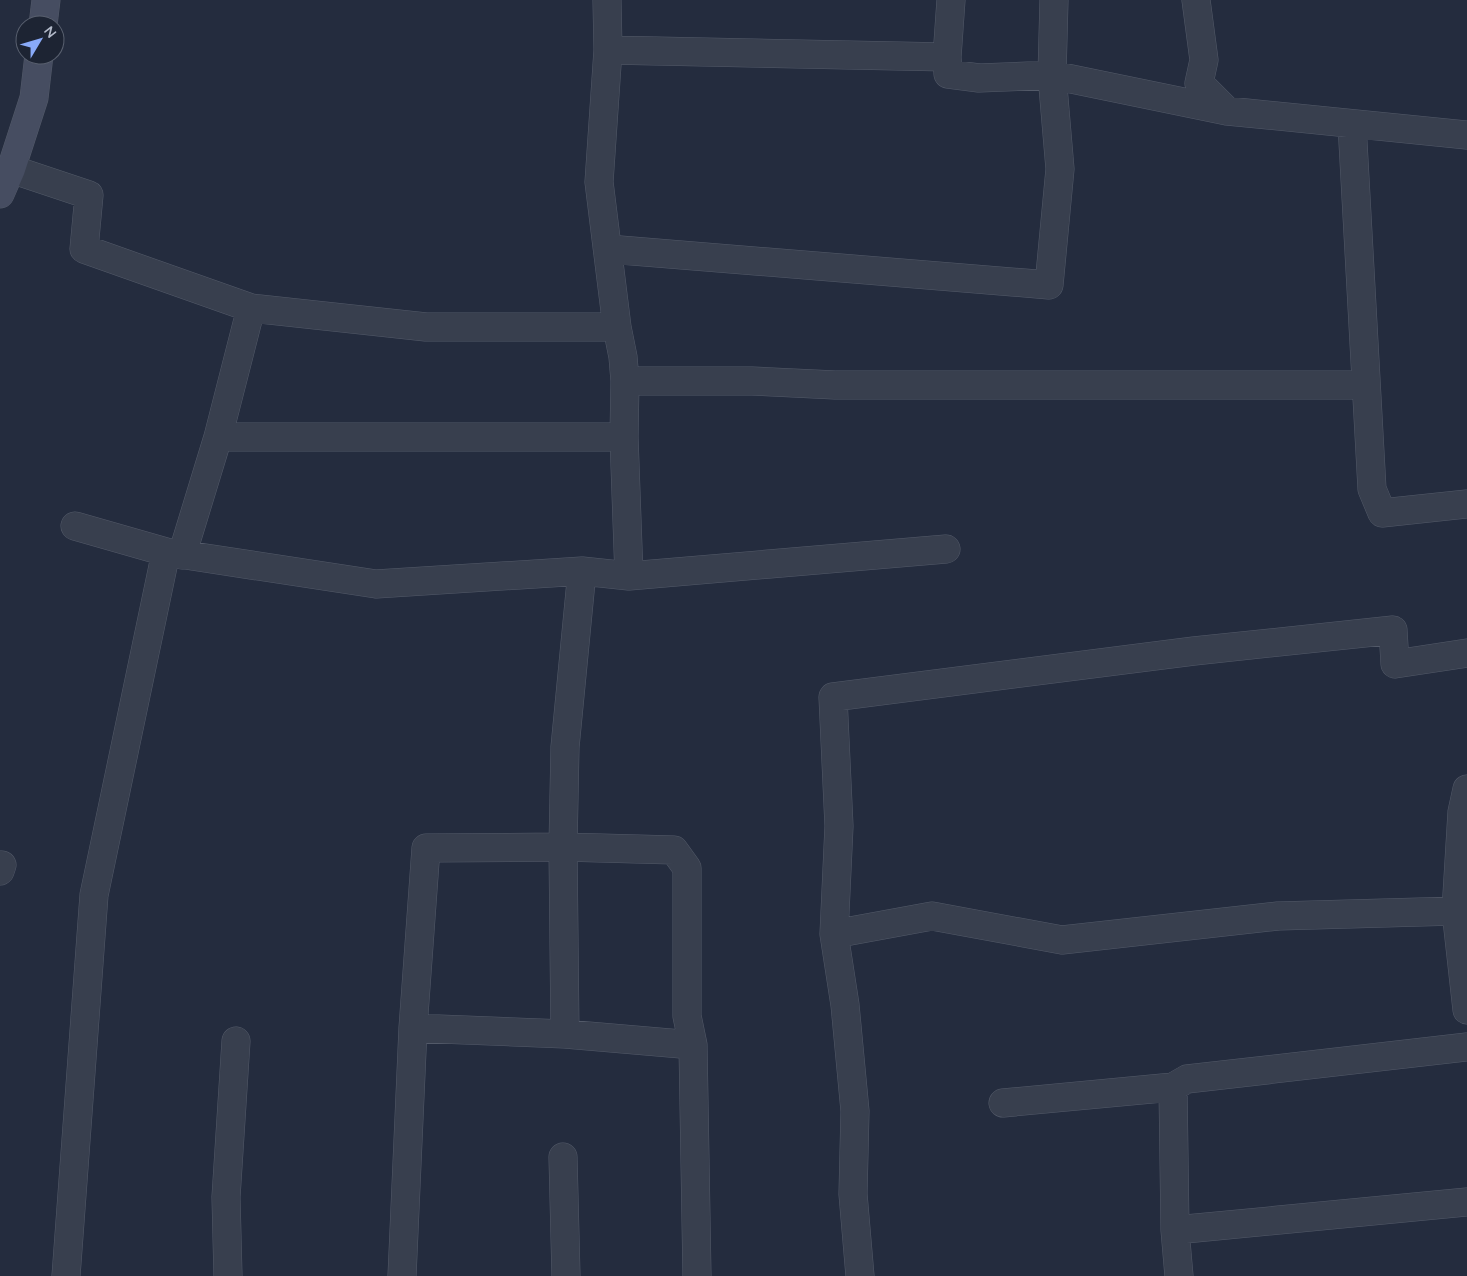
<svg xmlns="http://www.w3.org/2000/svg" width="1467" height="1276" font-family="Quicksand,sans-serif">
<style>
.lines{fill:none;stroke-linecap:round;stroke-linejoin:round}
.street-casing{stroke:#535a69;stroke-width:29}
.secondary-casing{stroke:#535a69;stroke-width:29}
.street{stroke:#383f4e;stroke-width:28}
.secondary{stroke:#464d61;stroke-width:28}
</style>
<rect width="100%" height="100%" fill="#242c3e"/>
<g class="lines">
<defs>
<path id="street" d="M951,0L947,57L948,74L979,78L1052,75L1227,111L1467,135
M1196,0L1204,60L1199,83L1227,111
M608,50L947,57
M1352,124L1372,489L1382,513L1467,504
M11,169L89,195L84,249L251,308
M608,249L1049,285L1060,169L1052,75L1054,0
M625,381H752L835,385H1366
M218,437H624
M75,526L166,552L376,584L582,571
M182,555L218,437L251,308L426,327H617
M629,576L946,549
M1467,789L1462,812L1456,911L1467,895
M0,871L2,865
M834,934L932,916L1062,940L1278,916L1456,911L1467,1010
M413,1028L565,1034L693,1045
M565,1034L563,847L565,747L582,571L629,576L624,437L625,381L623,357L617,327L599,182L608,50L607,0
M1173,1087L1175,1230L1179,1276
M1003,1103L1173,1087L1187,1079L1467,1047
M563,1157L566,1276
M1175,1230L1467,1202
M66,1276L94,895L166,552
M228,1276L226,1197L236,1041
M402,1276L413,1028L426,848L563,847L674,850L687,868V1016L693,1045L697,1276
M860,1276L853,1194L855,1111L845,1005L834,934L839,826L833,697L1194,651L1393,630L1395,664L1467,653"/>
<path id="secondary" d="M43,25L46,0
M0,194L11,169L34,98L39,55"/>
</defs>
<use href="#street" class="street-casing"/>
<use href="#secondary" class="secondary-casing"/>
<use href="#street" class="street"/>
<use href="#secondary" class="secondary"/>
</g>
<g transform="translate(40 40) rotate(52)"><circle r="24" fill="#1d2433" stroke="#59606f"/>
<path d="M0-4L9 19L0 12L-9 19Z" fill="#89aaf8"/>
<text y="-8" font-size="14" font-weight="bold" text-anchor="middle" fill="#b3bac9">N</text>
</g>
</svg>
